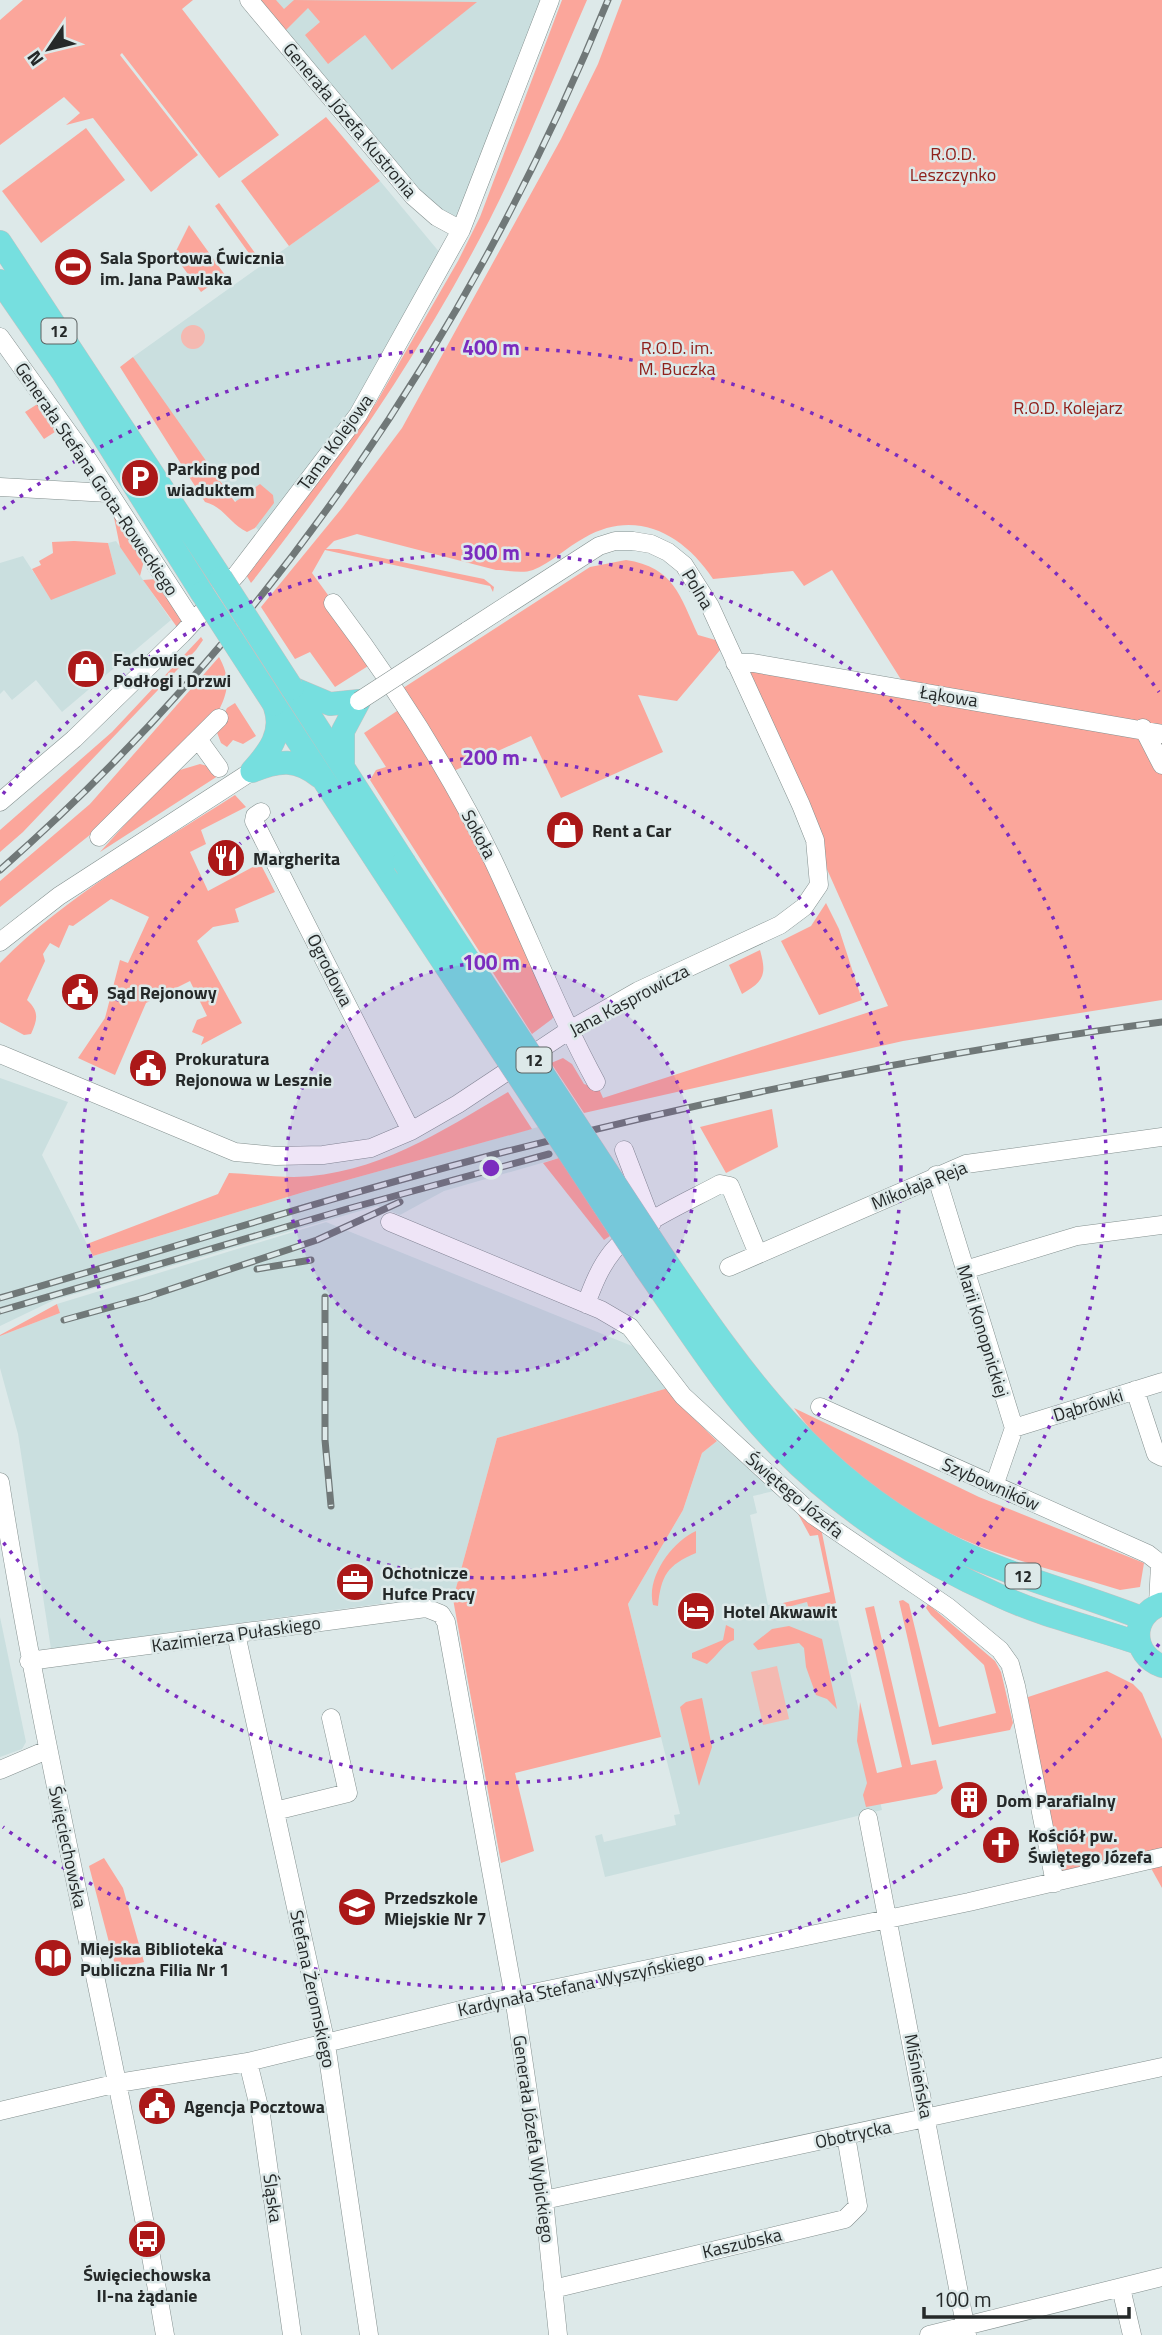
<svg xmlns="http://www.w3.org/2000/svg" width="1162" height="2335" font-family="'Titillium Web',sans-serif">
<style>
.built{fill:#cadfdf}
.green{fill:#fba69b}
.water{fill:#f4b9b1}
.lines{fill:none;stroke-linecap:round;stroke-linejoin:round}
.minor-casing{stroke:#84908f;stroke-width:19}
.major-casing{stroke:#c2c3c3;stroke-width:24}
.minor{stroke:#fff;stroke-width:18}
.major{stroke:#76dfdf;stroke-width:23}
.rail-casing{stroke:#707878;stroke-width:7}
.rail{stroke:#dde9e9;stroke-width:4.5;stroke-dasharray:13;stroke-linecap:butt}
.minor-bridge-casing{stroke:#84908f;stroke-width:19;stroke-linecap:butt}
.major-bridge-casing{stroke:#c2c3c3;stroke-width:24;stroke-linecap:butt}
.minor-bridge{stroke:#fff;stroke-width:18}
.major-bridge{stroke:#76dfdf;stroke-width:23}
.ring{fill:none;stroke:#7b2cbf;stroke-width:3.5;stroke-dasharray:3.5 7}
.labels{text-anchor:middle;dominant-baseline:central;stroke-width:5;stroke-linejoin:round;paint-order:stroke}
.shield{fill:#dde9e9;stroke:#5c6363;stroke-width:2}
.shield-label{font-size:16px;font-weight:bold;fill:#252929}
.street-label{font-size:18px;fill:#252929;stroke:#dde9e9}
.park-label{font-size:18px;fill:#8f211c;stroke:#dde9e9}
.poi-label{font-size:18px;font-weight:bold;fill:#252929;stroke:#dde9e9;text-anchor:start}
.centre{fill:#7b2cbf;stroke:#dde9e9;stroke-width:3.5}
.ring-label{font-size:21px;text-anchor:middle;font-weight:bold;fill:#7b2cbf;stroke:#dde9e9;stroke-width:5;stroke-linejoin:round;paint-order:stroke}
</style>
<rect width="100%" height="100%" fill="#dde9e9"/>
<path class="built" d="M249,0H550L461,230L437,217Z
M380,181L446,260L358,415L264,538L188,438L133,357Z
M116,541L171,620L62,712L36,680L12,700L4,690L0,694V563L23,556L51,599L116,574L108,543Z
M0,1078L68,1102L42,1155L93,1256L304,1192L538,1127L559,1158L444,1191L400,1215L377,1206L54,1300L0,1326Z
M326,1222L637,1348L668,1388L497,1438L453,1599L444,1595L51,1649L18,1434L0,1368V1336L60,1313L57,1304Z
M717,1441L774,1491L753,1496L757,1513L750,1515L768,1605L783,1603L784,1607L807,1602L812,1617L838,1620L882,1810L605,1877L595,1836L602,1834L604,1842L676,1825L674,1815L680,1814L628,1604L683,1510L702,1453Z
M0,1617L26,1742L22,1749L0,1757Z"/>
<path class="green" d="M23,0H193L182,9L279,135L219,178L122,53L120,55L198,155L151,192L93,118L66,125L80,113L64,97L0,145V20Z
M259,0H276L284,9L294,0L477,2L392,70L365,35L328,64L305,35L320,22L308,8L284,32Z
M562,0H587C555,73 526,148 490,219C424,348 341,469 251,583L245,573L376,403L458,261L480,217Z
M622,0H1162V1000L903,1041L584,1113L551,1063L563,1058L572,1064L584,1084L590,1086L596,1082L603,1098L888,1006L735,663L907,689L832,570L804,586L793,571L713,579C683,534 636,508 584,538C567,547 551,563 533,570C522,574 507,570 496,570L357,534L334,541L326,549H339L484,579L494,587L493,592L490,586L325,550L312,573L376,661L335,687L310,652L295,659L261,607L342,508L402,428L561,139L598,64Z
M326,117L380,181L289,246L241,181Z
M86,128L125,180L41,243L2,191Z
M219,203L255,253L251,256L215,206Z
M189,225L225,275L201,292L174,255Z
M133,357L235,502L260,484L273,495L274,503L255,528L247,532C230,524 224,507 205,502L120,367Z
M39,403L58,430L44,439L25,412Z
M109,493L145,557L140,576L120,547Z
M74,541L108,543L116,574L51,600L32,569L41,565L39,561L53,553L52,542Z
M626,560C674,567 680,596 698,635L726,643L677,701L638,695L663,752L561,798L531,736L447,774L557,1011L552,1019L532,1034L370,780L376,770L386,767L364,733L406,705L397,692L590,567Z
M156,579L188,627L182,634L143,580Z
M201,637L203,640L196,650L23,832L0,852V830L112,732Z
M219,657C230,677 229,690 219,710L101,826L0,907V881L90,804Z
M235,703L256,736L243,744L233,740L227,747L221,743L216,730L227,708Z
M200,764L211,767L221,774L100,852L159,787L180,770Z
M235,795L246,807L201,830L206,844L190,852L208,891L260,863L275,892L235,909L239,922L213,927L197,941L242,1023L201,1045L204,1037L192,1032L197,1020L207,1016L190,981L146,1003L115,1075L78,1058L105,1018L120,960L128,963L149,917L111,899L73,926L69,925L59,948L50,943L43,954L45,961L27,1000C39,1011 38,1019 31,1034L24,1035L0,1022V963C68,894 154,847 235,795Z
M826,903L839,929L862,1000L819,1015L781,941L811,926Z
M760,950C767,975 764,981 742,994L729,965Z
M508,1092L532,1129L304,1192L93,1256L87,1244L218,1194L229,1173C251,1174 273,1177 294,1177C376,1175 440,1132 508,1092Z
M772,1109L778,1147L726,1173L700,1127Z
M559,1158L610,1236L604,1240L543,1163Z
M57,1304L60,1313L0,1336V1335Z
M668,1388L683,1408L717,1441L702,1453L683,1510L628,1604L661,1737L515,1773L534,1851L501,1863L453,1599L497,1438Z
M794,1408L979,1497L1144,1563L1140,1587L1120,1590C1070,1574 1015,1562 967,1541C905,1515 833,1464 794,1408Z
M797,1512L821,1528L836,1603L828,1605L819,1616L811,1617L807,1602L784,1608L783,1603L830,1592L818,1535L810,1536Z
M696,1531V1553C667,1565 661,1576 658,1606L653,1605C646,1577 672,1542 696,1531Z
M903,1600L909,1604L939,1727L996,1713L984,1665L931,1615L926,1608L928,1604L995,1661L1001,1672L1013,1723L1010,1730L932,1745L899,1601Z
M874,1606L911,1765L936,1760L943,1788L936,1794L866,1807L863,1795L867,1783L857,1741L860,1702L877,1773L902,1767L865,1608Z
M726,1625L734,1629V1640C723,1644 717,1656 707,1664L692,1658V1653L723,1640Z
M789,1626L822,1639L837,1709L827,1699L816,1695L806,1667L804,1648L799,1643L758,1650L753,1644L772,1629Z
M1107,1671L1133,1684L1142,1693L1162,1739V1888L1147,1861L1055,1883L1019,1700Z
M702,1698L712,1747L699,1786L680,1707L686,1702Z
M104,1858L123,1888L144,1962L116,1969L89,1866Z"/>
<path class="water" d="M181 337a12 12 0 1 1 24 0a12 12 0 1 1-24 0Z
M777,1666L789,1719L763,1725L751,1672Z"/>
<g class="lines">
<defs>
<path id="minor" d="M249,0L413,196L437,217L461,230
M0,337L88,460L193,622
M0,487L109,493
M333,603C394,684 448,768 493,860C528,934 557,1010 596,1082
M735,663H753L1162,734
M1143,728L1162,765
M198,739L219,768
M0,802L74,739L182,634L237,574L358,415L461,230L550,0
M261,812L255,816L254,821L411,1131
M99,837L219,718
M0,942L59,896L252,771
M0,1054L235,1152L276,1156L323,1155L371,1148L411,1131L458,1104L568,1031L638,991L780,925L804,907L819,885L815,840L801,805L710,606L684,565L668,552L651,544L633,541H615L599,546L467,631
M624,1150L652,1223
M936,1175L1014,1428L994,1486
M390,1222L601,1310L630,1327L683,1396L813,1515L948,1607L1000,1650L1010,1664L1016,1686L1055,1883
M729,1267L966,1164L1162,1137
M965,1270L1077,1236L1162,1225
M586,1304C593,1285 600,1267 613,1251C635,1224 689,1201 720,1184L730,1186L758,1254
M1135,1390L1156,1454L1162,1457
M820,1407L1148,1554L1162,1565
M1014,1428L1162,1382
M0,1482C45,1768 116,2049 165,2335
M1158,1605L1160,1564
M236,1634L326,2044L369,2335
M29,1661L426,1608L441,1614L446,1622L514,1997L544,2200L558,2335
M0,1770L47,1750
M275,1811L348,1793L331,1718
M868,1818L967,2335
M248,2062L261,2115L292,2335
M0,2111L118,2083L248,2062L514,1997L969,1902L1162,1857
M544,2200L1162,2067
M1121,2288L1132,2335
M553,2289L845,2219L858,2206L846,2136
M929,2335L1162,2277"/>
<path id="major" d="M0,242L221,578
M0,281L64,374L202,593
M292,688L404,862
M292,688L330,704L359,701
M274,704L391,883
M343,767V731L359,701
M252,771C279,760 297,758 320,777
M252,771C269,752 284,733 275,707
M663,1257C746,1379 820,1484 957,1550C1017,1578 1081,1594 1142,1618
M646,1269C688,1329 728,1394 780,1447C841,1509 918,1560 998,1595C1042,1616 1092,1627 1138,1643
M1162,1604C1130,1615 1131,1655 1162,1666"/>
</defs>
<use href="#minor" class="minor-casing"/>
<use href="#major" class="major-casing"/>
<use href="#minor" class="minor"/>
<use href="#major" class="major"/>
<defs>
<path id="rail" d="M0,870C270,633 472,332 608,0
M257,1269L311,1260
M325,1297V1440L331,1506
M0,1298C169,1249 337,1195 508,1151C724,1096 941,1051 1162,1022
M144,1298L317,1240L400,1202
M0,1311L347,1209L549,1154
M64,1320L151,1296"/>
</defs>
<use href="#rail" class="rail-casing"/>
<use href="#rail" class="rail"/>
<defs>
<path id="minor-bridge" d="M359,701L467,631"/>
<path id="major-bridge" d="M221,578L292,688
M202,593L274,704
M404,862L663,1257
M391,883L646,1269"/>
</defs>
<use href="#minor-bridge" class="minor-bridge-casing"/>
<use href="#major-bridge" class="major-bridge-casing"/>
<use href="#minor-bridge" class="minor-bridge"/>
<use href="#major-bridge" class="major-bridge"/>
</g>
<circle cx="491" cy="1168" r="205" fill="#7b2cbf" fill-opacity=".12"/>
<g class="ring">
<circle cx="491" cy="1168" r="205"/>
<circle cx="491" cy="1168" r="410"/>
<path d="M3 794A615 615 0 1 1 3 1542"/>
<path d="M1159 1644A820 820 0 0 1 3 1827M3 509A820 820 0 0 1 1159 692"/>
</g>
<defs>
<symbol id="stadium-disc" viewBox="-11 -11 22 22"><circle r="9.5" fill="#ab1818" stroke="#dde9e9"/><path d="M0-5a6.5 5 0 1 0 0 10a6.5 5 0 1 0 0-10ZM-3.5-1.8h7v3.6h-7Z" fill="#fff"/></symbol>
<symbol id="parking-disc" viewBox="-11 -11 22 22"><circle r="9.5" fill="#ab1818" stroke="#dde9e9"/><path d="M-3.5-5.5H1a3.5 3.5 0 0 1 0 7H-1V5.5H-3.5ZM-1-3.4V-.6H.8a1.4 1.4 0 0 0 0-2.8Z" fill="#fff"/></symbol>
<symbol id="shop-disc" viewBox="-11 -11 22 22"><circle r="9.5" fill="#ab1818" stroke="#dde9e9"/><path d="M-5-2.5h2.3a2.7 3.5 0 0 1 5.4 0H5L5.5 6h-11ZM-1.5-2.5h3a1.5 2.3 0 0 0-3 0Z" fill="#fff"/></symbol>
<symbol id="restaurant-disc" viewBox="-11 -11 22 22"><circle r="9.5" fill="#ab1818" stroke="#dde9e9"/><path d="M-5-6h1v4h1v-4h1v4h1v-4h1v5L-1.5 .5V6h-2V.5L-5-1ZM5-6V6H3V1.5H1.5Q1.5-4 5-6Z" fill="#fff"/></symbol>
<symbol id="civic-disc" viewBox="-11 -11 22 22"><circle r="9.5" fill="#ab1818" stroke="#dde9e9"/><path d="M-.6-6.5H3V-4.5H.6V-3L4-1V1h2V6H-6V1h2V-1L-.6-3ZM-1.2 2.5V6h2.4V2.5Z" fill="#fff"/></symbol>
<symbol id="office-disc" viewBox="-11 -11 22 22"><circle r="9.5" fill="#ab1818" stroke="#dde9e9"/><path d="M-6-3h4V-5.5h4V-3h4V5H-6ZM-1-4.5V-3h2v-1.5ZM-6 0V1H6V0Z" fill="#fff"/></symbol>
<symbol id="hotel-disc" viewBox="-11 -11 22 22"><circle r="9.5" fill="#ab1818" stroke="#dde9e9"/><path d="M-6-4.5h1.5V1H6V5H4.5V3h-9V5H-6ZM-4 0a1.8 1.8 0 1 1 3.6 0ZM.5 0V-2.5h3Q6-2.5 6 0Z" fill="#fff"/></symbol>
<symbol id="building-disc" viewBox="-11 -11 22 22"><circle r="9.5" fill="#ab1818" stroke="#dde9e9"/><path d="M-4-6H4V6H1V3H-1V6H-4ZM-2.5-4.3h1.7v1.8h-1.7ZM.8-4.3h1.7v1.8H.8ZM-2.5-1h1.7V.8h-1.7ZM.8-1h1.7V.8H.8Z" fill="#fff"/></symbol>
<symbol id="church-disc" viewBox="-11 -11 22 22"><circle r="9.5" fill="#ab1818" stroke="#dde9e9"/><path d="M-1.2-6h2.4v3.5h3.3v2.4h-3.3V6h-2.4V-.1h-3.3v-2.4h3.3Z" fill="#fff"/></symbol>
<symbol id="school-disc" viewBox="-11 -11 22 22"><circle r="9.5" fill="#ab1818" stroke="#dde9e9"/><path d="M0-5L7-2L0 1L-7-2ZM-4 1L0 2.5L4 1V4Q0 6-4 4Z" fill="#fff"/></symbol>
<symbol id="library-disc" viewBox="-11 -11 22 22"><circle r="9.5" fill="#ab1818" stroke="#dde9e9"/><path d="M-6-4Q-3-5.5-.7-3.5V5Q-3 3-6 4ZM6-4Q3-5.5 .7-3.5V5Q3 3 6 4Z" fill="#fff"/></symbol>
<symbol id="bus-disc" viewBox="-11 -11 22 22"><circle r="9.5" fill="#ab1818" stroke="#dde9e9"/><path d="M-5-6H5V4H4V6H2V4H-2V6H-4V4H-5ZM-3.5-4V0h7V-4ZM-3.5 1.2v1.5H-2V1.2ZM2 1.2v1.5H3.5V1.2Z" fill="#fff"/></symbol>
</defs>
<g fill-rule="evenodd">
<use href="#stadium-disc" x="51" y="245" width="44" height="44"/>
<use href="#parking-disc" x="118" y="456" width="44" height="44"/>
<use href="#shop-disc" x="64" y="647" width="44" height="44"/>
<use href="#shop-disc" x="543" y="808" width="44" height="44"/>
<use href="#restaurant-disc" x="204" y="836" width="44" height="44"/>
<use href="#civic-disc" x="58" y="970" width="44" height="44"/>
<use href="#civic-disc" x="126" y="1046" width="44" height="44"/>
<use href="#office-disc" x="333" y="1560" width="44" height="44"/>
<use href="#hotel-disc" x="674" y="1589" width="44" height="44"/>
<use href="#building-disc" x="947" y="1778" width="44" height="44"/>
<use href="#church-disc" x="979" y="1823" width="44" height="44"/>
<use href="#school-disc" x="335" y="1885" width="44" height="44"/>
<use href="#library-disc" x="31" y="1936" width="44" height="44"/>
<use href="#civic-disc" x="135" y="2084" width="44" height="44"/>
<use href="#bus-disc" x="125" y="2217" width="44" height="44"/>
</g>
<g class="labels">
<g class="shield">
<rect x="41.5" y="318.5" width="35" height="25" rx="5"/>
<rect x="516.5" y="1047.5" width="35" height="25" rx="5"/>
<rect x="1005.5" y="1563.5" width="35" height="25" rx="5"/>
</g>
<g class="shield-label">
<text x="59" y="331">12</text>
<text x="534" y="1060">12</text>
<text x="1023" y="1576">12</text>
</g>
<g class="street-label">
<text transform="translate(350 120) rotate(50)">Generała Józefa Kustronia</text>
<text transform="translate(335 442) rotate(-54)">Tama Kolejowa</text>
<text transform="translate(97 479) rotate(56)">Generała Stefana Grota-Roweckiego</text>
<text transform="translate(698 589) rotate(59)">Polna</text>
<text transform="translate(949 696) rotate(9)">Łąkowa</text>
<text transform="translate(479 834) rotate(62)">Sokoła</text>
<text transform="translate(330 970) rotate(63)">Ogrodowa</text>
<text transform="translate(629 1000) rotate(-28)">Jana Kasprowicza</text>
<text transform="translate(919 1185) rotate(-22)">Mikołaja Reja</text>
<text transform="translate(983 1331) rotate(73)">Marii Konopnickiej</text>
<text transform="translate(1088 1405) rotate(-17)">Dąbrówki</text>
<text transform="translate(991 1484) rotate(24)">Szybowników</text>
<text transform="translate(795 1495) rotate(40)">Świętego Józefa</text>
<text transform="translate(236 1634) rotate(-8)">Kazimierza Pułaskiego</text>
<text transform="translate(68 1847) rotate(78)">Święciechowska</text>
<text transform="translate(581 1984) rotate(-12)">Kardynała Stefana Wyszyńskiego</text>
<text transform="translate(313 1989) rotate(78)">Stefana Żeromskiego</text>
<text transform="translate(919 2076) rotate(79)">Miśnieńska</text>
<text transform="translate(853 2134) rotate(-12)">Obotrycka</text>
<text transform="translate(534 2139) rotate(82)">Generała Józefa Wybickiego</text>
<text transform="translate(273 2198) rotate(82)">Śląska</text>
<text transform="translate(742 2243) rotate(-13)">Kaszubska</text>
</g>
<g class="park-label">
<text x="953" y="153">R.O.D.<tspan x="953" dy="21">Leszczynko</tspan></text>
<text x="677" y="347">R.O.D. im.<tspan x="677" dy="21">M. Buczka</tspan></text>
<text x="1068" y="407">R.O.D. Kolejarz</text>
</g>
<g class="poi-label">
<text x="100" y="257">Sala Sportowa Ćwicznia<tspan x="100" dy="21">im. Jana Pawlaka</tspan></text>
<text x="167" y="468">Parking pod<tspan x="167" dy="21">wiaduktem</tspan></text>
<text x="113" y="659">Fachowiec<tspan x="113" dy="21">Podłogi i Drzwi</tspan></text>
<text x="592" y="830">Rent a Car</text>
<text x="253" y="858">Margherita</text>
<text x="107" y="992">Sąd Rejonowy</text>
<text x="175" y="1058">Prokuratura<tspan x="175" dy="21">Rejonowa w Lesznie</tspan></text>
<text x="382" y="1572">Ochotnicze<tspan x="382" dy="21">Hufce Pracy</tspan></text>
<text x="723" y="1611">Hotel Akwawit</text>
<text x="996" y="1800">Dom Parafialny</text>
<text x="1028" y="1835">Kościół pw.<tspan x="1028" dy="21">Świętego Józefa</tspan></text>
<text x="384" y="1897">Przedszkole<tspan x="384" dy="21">Miejskie Nr 7</tspan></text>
<text x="80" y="1948">Miejska Biblioteka<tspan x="80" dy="21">Publiczna Filia Nr 1</tspan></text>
<text x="184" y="2106">Agencja Pocztowa</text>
<text x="147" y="2274" text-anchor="middle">Święciechowska<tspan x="147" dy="21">II-na żądanie</tspan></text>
</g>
</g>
<circle cx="491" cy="1168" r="10" class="centre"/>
<g class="ring-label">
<text x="491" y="355">400 m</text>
<text x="491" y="560">300 m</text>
<text x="491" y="765">200 m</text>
<text x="491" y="970">100 m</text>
</g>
<g transform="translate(49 49) rotate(235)" stroke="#dde9e9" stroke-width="5" paint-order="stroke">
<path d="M0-5L12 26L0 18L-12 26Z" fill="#252929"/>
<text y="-10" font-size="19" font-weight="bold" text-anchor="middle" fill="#252929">N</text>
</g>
<path d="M924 2307v10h205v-10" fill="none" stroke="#252929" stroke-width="3.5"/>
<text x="934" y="2307" font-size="21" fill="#252929" stroke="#dde9e9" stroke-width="5" paint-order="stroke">100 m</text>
</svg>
